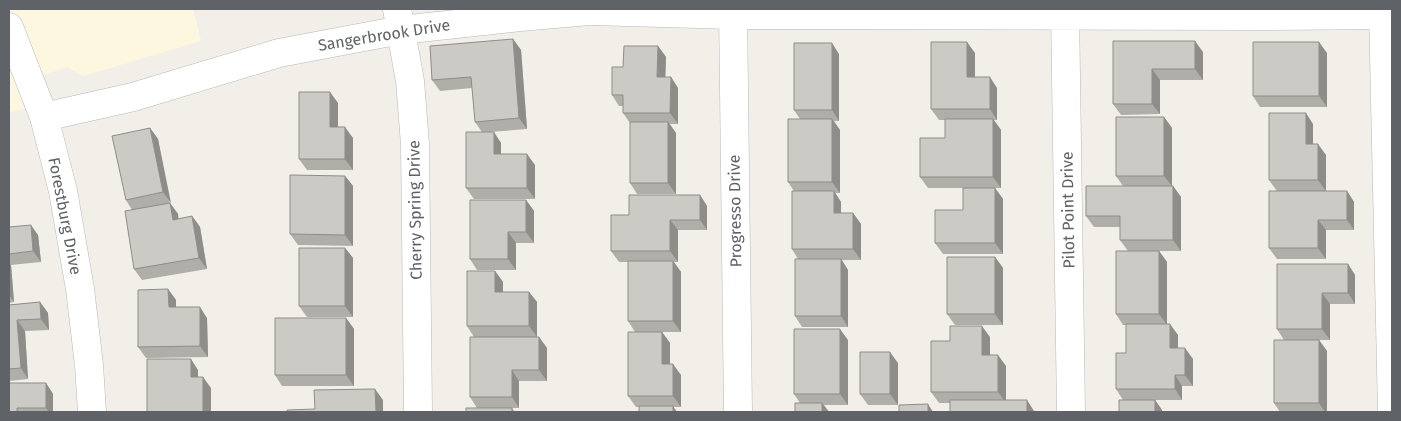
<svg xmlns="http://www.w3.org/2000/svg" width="1401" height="421" font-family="'Fira Sans',sans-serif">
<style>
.commercial{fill:#fef7e0}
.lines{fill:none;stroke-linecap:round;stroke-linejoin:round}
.minor-casing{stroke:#b5b8bc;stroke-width:29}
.minor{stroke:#fff;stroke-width:28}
.wall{fill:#afaea9}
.shaded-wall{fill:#8f8d8a}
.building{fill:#cccac5;stroke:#8f8d8a}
.labels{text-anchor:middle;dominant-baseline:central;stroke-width:4;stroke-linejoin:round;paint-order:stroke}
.street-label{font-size:16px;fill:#5f6368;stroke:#fff}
</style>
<rect width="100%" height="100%" fill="#f1efe8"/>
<path class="commercial" d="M9,9H193L201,41L83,76L67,67L17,84L25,108L9,113Z"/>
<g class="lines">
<defs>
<path id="minor" d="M397,9L410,81L415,144L418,412
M733,9L738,412
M1065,9L1071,412
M1383,9L1392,412
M9,27L44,117L63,191L80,289L89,365L92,412
M44,117L133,97L279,53L401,30L520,17L589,11L733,15L1259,16L1392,15"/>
</defs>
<use href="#minor" class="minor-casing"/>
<use href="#minor" class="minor"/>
</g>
<path class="wall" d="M513,39L521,50L527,129L490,132L501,143V154L535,165V199H474L466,188L482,132L475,122L472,88L440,91L432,80Z
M1113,41L1203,52V80H1160V114L1121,115L1113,104Z
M658,46L666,57L665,77H671L678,88V124H670L676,133V194H637L630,183V123L623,113V106H619L612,95L623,67Z
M975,53V77L997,88V120H994L1001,130V188H928L920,177L945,138V120H939L931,109Z
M1327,53V107H1260L1253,96Z
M839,54V121H834L840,130V193H835L841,202V213H853L861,224V260H842L848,270V327H802L795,316L798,259L792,249L794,191L788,182L800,119L794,110Z
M338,103V127L353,138V170H307L299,159Z
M1164,117L1172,128V186H1173L1181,197V251H1128L1120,240V227H1094L1086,216L1123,186L1116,176Z
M1313,124V144L1326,155V191H1277L1269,180Z
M150,128L158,139L170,203L178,214V219L192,216L200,227L207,269L142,280L134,269L132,210L126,200Z
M345,176L353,186V246L298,245L290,234Z
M995,188L1003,199V254H943L935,243L963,210Z
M1347,191L1354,202V230H1326V259H1277L1269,248Z
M700,195L707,206V230H678V262H674L681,272V332H662L670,343V364L681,375V407H636L628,396L635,332L628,321V262H619L611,251L629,215Z
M526,200L534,211V243H516V270H477L470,259Z
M9,227L38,235L41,262L11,265L14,302L9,303Z
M345,248L353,258V317H307L299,306Z
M1159,251L1167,262V324L1178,335V348L1193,359V386H1182V400H1155L1162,410V412L1123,400L1116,389L1126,353V325H1123L1116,314Z
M995,257L1003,268V325H955L947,314Z
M1348,264L1355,275V304H1330V340H1319L1327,351V412H1280L1274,403L1284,340L1277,329Z
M495,271L503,282V292H529L537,302V337H539L547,348V381H519V408H512L515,412L477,408L470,397L474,337L467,326Z
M168,289L176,300V307L207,318L208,357L146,358L138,347Z
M40,302L48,313L49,330L25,331L28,379L9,381V305Z
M346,318L354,329V386H282L275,375Z
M990,337V355L1006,366V400L1034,411V412L950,403H939L931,392Z
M848,340V405H824L829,412H795L800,403L794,394Z
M898,363V405H868L860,394Z
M46,383L53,394V412H9Z"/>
<path class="shaded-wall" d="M513,39L521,50L527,129L519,118Z
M1195,41L1203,52V80L1195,69Z
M967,42L975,53V88L967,77Z
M1319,42L1327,53V107L1319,96Z
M832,43L839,54V121L832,110Z
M658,46L666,57L665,88L657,77Z
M1152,69L1160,80V114L1152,104Z
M671,77L678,88V124L670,113Z
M990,77L997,88V120L990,109Z
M330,92L338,103V138L330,127Z
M1306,113L1313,124V155L1306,144Z
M1164,117L1172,128V186L1164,176Z
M832,119L840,130V193L832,182Z
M993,119L1001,130V188L993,177Z
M668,122L676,133V194L668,183Z
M345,127L353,138V170L345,159Z
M150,128L158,139L171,203L163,192Z
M494,132L501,143V165L494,154Z
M1318,144L1326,155V191L1318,180Z
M527,154L535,165V199L527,188Z
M345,176L353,186V246L345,235Z
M1173,186L1181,197V251L1173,240Z
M995,188L1003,199V254L995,243Z
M834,191L841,202V224L834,213Z
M1347,191L1354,202V230L1347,220Z
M700,195L707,206V230L700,220Z
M526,200L534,211V243L526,232Z
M170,203L178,214L180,230L173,220Z
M853,213L861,224V260L853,249Z
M192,216L200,227L207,269L199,258Z
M670,220L678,230V262L670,251Z
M1318,220L1326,230V259L1318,248Z
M31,225L38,235L41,262L33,251Z
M508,232L516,243V270L508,259Z
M345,248L353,258V317L345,306Z
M1159,251L1167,262V325L1159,314Z
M995,257L1003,268V325L995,314Z
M841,259L848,270V327L841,316Z
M673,261L681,272V332L673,321Z
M9,263L11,265L14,302L9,295Z
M1348,264L1355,275V304L1348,293Z
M495,271L503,282V302L495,292Z
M168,289L176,300V318L169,307Z
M529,292L537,302V337L529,326Z
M1322,293L1330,304V340L1322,329Z
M40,302L48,313L49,330L41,319Z
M200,307L207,318L208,357L200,346Z
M346,318L354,329V386L346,375Z
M17,320L25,331L28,379L21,368Z
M1170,324L1178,335V359L1170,348Z
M982,326L990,337V366L982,355Z
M840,329L848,340V405L840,394Z
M662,332L670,343V375L662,364Z
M539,337L547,348V381L539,370Z
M1319,340L1327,351V412H1325L1319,403Z
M1185,348L1193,359V386L1185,375Z
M890,352L898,363V405L890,394Z
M998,355L1006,366V403L998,392Z
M191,359L198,370V388L191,377Z
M673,364L681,375V407L673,396Z
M512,370L519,381V408L512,397Z
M1175,375L1182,386V400L1175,389Z
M203,377L211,388V412H203Z
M46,383L53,394V412H49L46,408Z
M375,389L383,400V412H376Z
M1027,400L1034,411V412H1027Z
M1155,400L1162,410V412H1155Z
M822,403L829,412H822Z
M928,404L933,412H928Z
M673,406L677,412H673Z"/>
<path class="building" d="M513,39L519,118L475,122L471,77L432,80L430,46Z
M1113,41H1195V69H1152V104H1113Z
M931,42H967V77H990V109H931Z
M1253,42H1319V96H1253Z
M794,43H832V110H794Z
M624,46H658L657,77H671L670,113H623V95H612V67H623Z
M299,92H330V127H345V159H299Z
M1269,113H1306V144H1318V180H1269Z
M1116,117H1164V176H1116Z
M788,119H832V182H788Z
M945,119H993V177H920V138H945Z
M630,122H668V183H630Z
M150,128L163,192L126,200L112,136Z
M466,132H494V154H527V188H466Z
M290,175L345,176V235L290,234Z
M1086,186H1173V240H1120V216H1086Z
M963,188H995V243H935V210H963Z
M792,191H834V213H853V249H792Z
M1269,191H1347V220H1318V248H1269Z
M629,195H700V220H670V251H611V215H629Z
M470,200H526V232H508V259H470Z
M170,203L173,220L192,216L199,258L134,269L125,211Z
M31,225L33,251L9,254V227Z
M299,248H345V306H299Z
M1116,251H1159V314H1116Z
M947,257H995V314H947Z
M795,259H841V316H795Z
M628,261H673V321H628Z
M1277,264H1348V293H1322V329H1277Z
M467,271H495V292H529V326H467Z
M168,289L169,307H200V346L138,347V290Z
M40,302L41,319L17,320L21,368L9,369V305Z
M275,318H346V375H275Z
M1126,324H1170V348H1185V375H1175V389H1116V353H1126Z
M950,326H982V355H998V392H931V341H950Z
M794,329H840V394H794Z
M628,332H662V364H673V396H628Z
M470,337H539V370H512V397H470Z
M1274,340H1319V403H1274Z
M860,352H890V394H860Z
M147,359H191V377H203V412H147Z
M9,383H46V408H17V412H9Z
M375,389L376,412H287V410L315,409L314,390Z
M950,400H1027V412H950Z
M1119,400H1155V412H1119Z
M795,403H822V412H795Z
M928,404V412H899V405Z
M639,406H673V412H639Z
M466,408H512V412H466Z"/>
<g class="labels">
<g class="street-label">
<text transform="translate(384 35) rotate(-9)">Sangerbrook Drive</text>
<text transform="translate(415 210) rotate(-91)">Cherry Spring Drive</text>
<text transform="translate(1068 210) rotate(-91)">Pilot Point Drive</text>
<text transform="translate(735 211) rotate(-91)">Progresso Drive</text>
<text transform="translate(65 216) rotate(79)">Forestburg Drive</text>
</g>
</g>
<rect width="1401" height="421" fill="none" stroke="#5f6368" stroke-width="20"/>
</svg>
